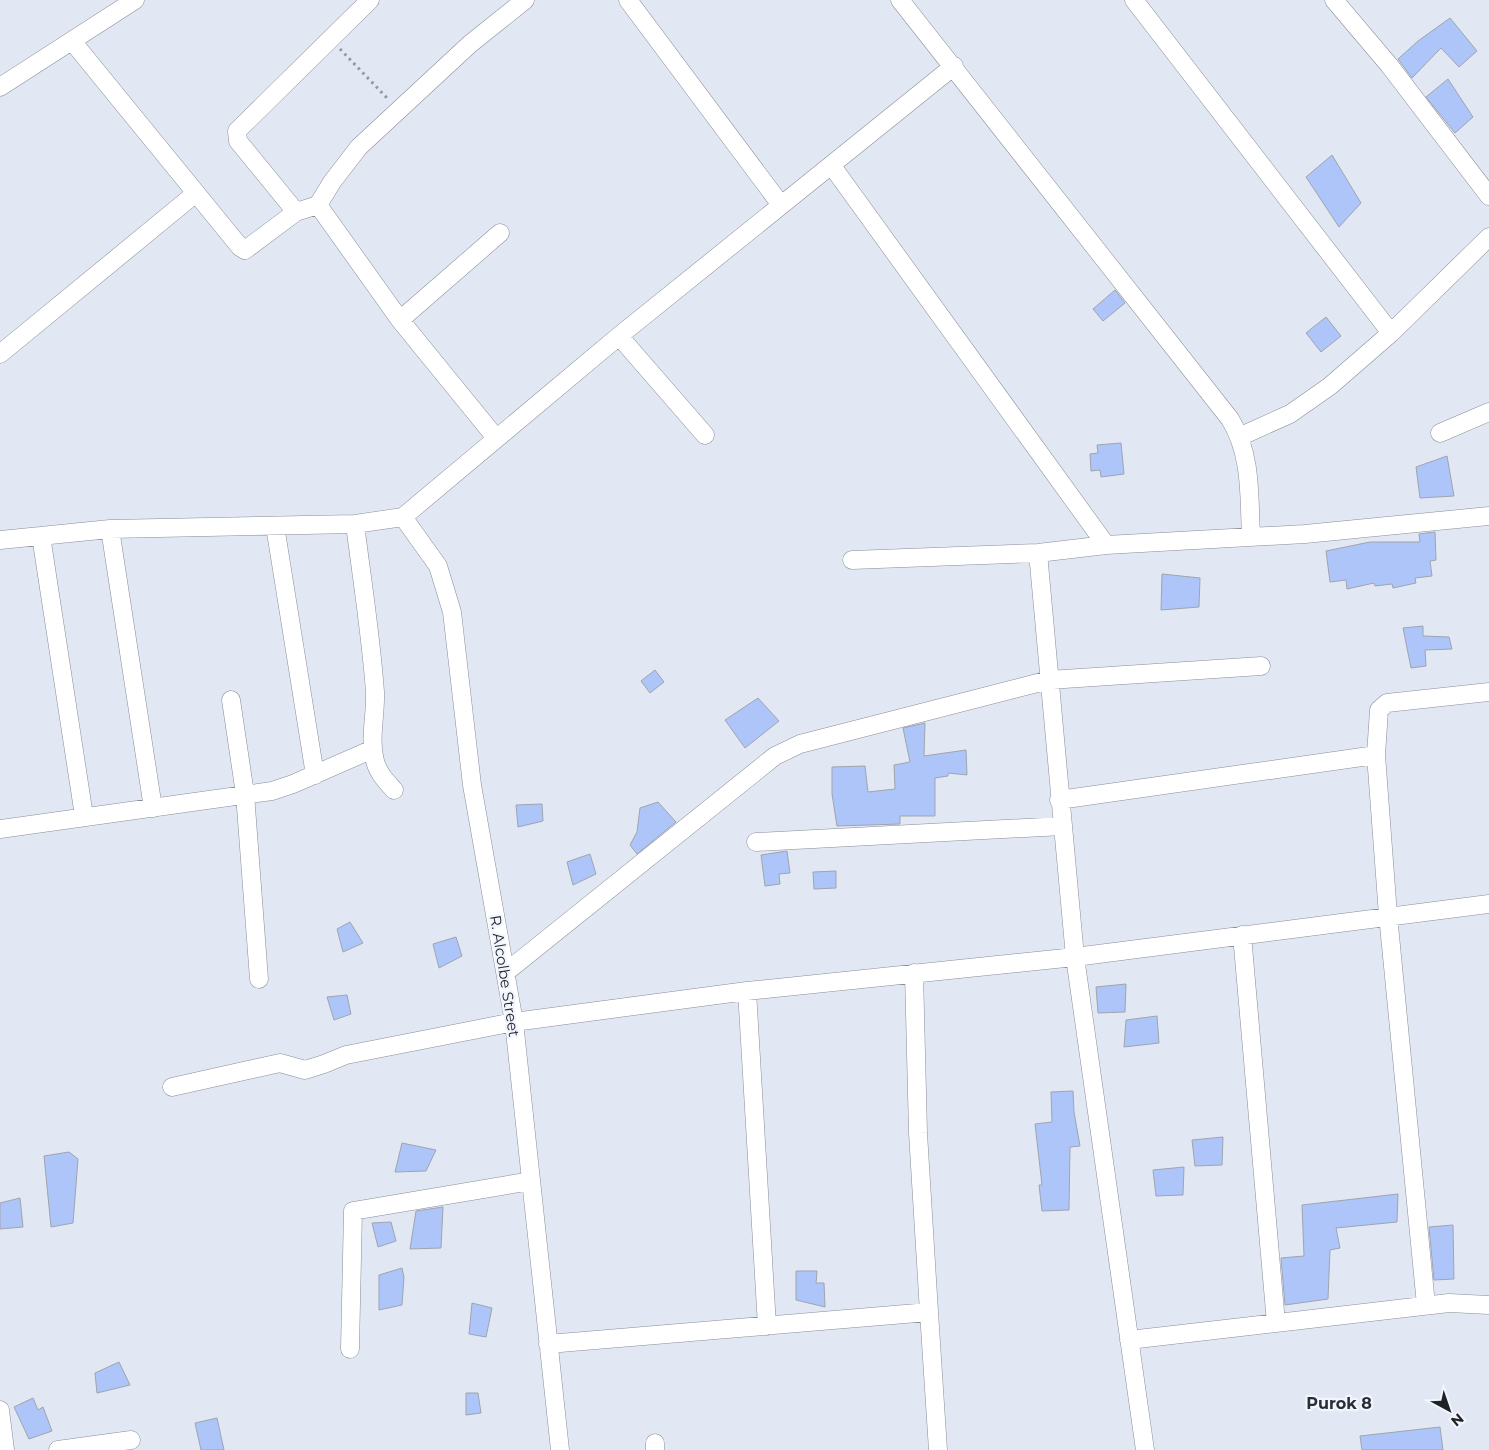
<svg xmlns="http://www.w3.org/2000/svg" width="1489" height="1450" font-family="Montserrat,sans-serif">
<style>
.building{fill:#aec5f9;stroke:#9fa4ae}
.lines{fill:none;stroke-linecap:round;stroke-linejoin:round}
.minor-casing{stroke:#888d97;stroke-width:19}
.path{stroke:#9398a0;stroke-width:3;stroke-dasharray:2.5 4;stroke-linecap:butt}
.minor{stroke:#fff;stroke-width:18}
.labels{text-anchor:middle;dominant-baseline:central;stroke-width:4.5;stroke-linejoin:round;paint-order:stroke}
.street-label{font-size:15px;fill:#1f2125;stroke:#f1f5fe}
.neighbourhood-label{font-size:16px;font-weight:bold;fill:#292d35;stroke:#f1f5fe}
</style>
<rect width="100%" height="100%" fill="#e2e8f3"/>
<path class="building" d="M1450,18L1477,51L1459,67L1441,48L1412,78L1398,59L1418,41Z
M1448,79L1473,117L1455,133L1426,97Z
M1332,155L1361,203L1339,227L1306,177Z
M1115,290L1125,303L1103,321L1093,309Z
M1326,317L1341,336L1321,352L1306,333Z
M1121,443L1124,474L1101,477L1100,470L1091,471L1090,454L1098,453L1097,445Z
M1447,456L1454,496L1420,498L1416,467Z
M1435,532L1436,560L1430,561L1432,576L1415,578L1416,583L1393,588L1392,584L1375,586L1374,583L1347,589L1346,580L1330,582L1326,551L1370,542H1420L1419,534Z
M1162,574L1200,578L1199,607L1161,610Z
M1423,626V636L1449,637L1452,649L1425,650L1426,666L1411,668L1403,628Z
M655,670L664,682L650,693L641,681Z
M758,698L779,721L745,748L725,720Z
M925,723L924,756L966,750L967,775L948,773V776L935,778V816H900V824L837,826L832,794V767L865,766L868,792L895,789L894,765L910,762L903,728Z
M658,802L676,822L637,854L630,845L637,832L640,808Z
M542,804L543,821L518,827L516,805Z
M787,851L790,873L779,874L780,884L765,886L761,855Z
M590,854L596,874L573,885L567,862Z
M836,871V888L814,889L813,872Z
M350,922L363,943L343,952L337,929Z
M456,937L462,956L439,968L433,944Z
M1126,984L1125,1012L1098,1013L1096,987Z
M347,995L351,1014L334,1020L327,997Z
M1157,1016L1159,1043L1124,1047L1126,1020Z
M1073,1091L1074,1112L1080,1146L1070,1147L1069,1210L1042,1211L1039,1185H1042L1035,1124L1052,1122L1051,1092Z
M1223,1137L1222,1165L1195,1166L1192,1140Z
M402,1143L436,1150L426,1171L395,1172Z
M69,1152L78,1159L73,1223L51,1227L44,1156Z
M1184,1167L1183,1195L1156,1196L1153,1170Z
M1398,1194L1397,1222L1336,1228L1340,1248L1330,1250L1328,1299L1285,1305L1281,1258L1304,1256L1302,1205Z
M20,1198L23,1227L0,1229V1203Z
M443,1207L441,1248L410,1249L416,1211Z
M391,1222L396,1241L378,1247L372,1223Z
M1453,1225L1454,1279L1434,1280L1429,1227Z
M402,1268L404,1277L402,1305L379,1310V1275Z
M796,1271H817L816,1283H824L825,1307L796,1300Z
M472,1303L492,1308L486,1337L469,1334Z
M119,1362L130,1385L97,1393L95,1373Z
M466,1393H478L481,1413L466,1415Z
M33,1398L38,1410L43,1407L52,1431L29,1439L14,1407Z
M217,1418L224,1450H201L195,1423Z
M1440,1427L1443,1450H1362L1360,1436Z"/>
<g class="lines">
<defs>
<path id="minor" d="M628,0L781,205
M900,0L1230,419C1252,455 1249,496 1251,537
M1134,0L1391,333
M1334,0L1389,65L1489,196
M72,41L240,247L245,250L296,212L318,205L332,182L359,147L470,44L525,0
M0,87L135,0
M832,166L1106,545
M318,205L400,320L496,438
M296,212L238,141L237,131L370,0
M400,320L500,233
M619,336L705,435
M0,354L196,193
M1440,433L1489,412
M1241,436L1290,414L1330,386L1391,333L1489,237
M403,517L438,566L452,612L472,785L514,1022L560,1450
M355,524C362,580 371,636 375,692C376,715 369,739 375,761C378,773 386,781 394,790
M275,526L315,775
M110,529L153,808
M41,536L84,816
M0,540L110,529L355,524L403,517L619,336L954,66
M1038,553L1075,957L1145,1450
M852,560L1038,553L1106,545L1305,534L1489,516
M231,700L245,794L259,979
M1059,800L1376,755
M0,829L272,791L293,784L373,749
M756,842L1063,826
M1242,935L1276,1323
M506,972L775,756L800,744L1049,680L1261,666
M914,973L918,1133L929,1312
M747,991L767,1326
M172,1087L280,1063L305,1070L324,1064L346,1055L514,1022L747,991L1075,957L1489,904
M1426,1305L1388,915L1376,755L1379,710L1387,703L1489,692
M1129,1340L1449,1303L1489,1305
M548,1344L929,1312L938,1450
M350,1349L353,1211L531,1181
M0,1410L5,1450
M655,1443V1450
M58,1450L131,1440"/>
</defs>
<use href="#minor" class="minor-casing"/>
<path class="path" d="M340,49L388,99"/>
<use href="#minor" class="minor"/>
</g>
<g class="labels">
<g class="street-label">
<text transform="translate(505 976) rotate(81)">R. Alcolbe Street</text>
</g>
<g class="neighbourhood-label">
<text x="1339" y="1403">Purok 8</text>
</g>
</g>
<g transform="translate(1449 1410) rotate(140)" stroke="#f1f5fe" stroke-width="4" paint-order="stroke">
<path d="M0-4L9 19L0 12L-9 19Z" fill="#1f2125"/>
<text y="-8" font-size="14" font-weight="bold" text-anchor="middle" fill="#1f2125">N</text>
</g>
</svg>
